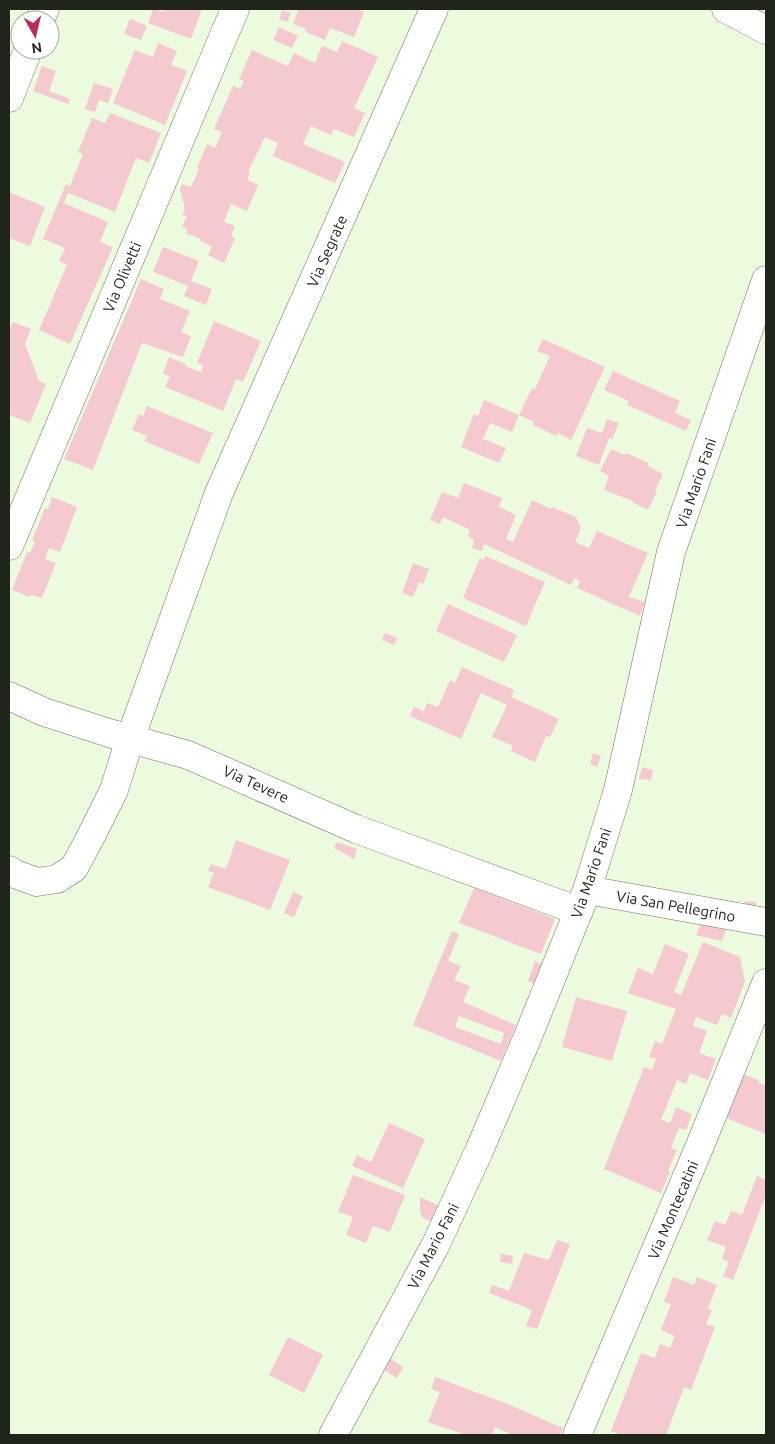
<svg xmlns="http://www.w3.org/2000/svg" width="775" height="1444" font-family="Ubuntu,sans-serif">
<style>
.building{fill:#f5c9d0;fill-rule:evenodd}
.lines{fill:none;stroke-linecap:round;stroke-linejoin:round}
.minor-casing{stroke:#69765c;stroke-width:29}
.minor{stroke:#fff;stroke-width:28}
.labels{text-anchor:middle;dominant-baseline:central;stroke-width:4;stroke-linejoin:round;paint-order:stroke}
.street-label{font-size:15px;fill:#20251b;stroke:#fff}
</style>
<rect width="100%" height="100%" fill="#ecfbde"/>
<path class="building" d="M153,9L164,12L165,9H202L191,39L148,23Z
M293,9H356L364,12L354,37L330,28L325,40L305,32L306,29L293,24L298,11Z
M282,10L291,13L287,22L279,19Z
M130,19L147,26L141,40L124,34Z
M279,27L298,36L292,48L273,40Z
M342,41L378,57L354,108L365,113L354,137L334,129L331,135L311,126L303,144L345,162L335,183L273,156L278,143L265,137L248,172L250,173L247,180L258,185L247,211L231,204L224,222L235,226L231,236L235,238L224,263L208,255L212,246L200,241L201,239L186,233L187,229L182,227L187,216L182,215L185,209L180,189L182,184L191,187L199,169L197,168L207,144L215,148L222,132L214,129L233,86L240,89L244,81L239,79L252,50L288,66L294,53L315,63L322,46L337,52Z
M158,43L177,51L171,65L187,71L165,125L113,103L135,50L153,57Z
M42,66L56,71L49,91L70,99L68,104L33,91Z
M94,83L113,89L108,103L99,100L95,112L85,109Z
M110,113L161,133L149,163L136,158L115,212L68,193L64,203L108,222L100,242L113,247L70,344L39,330L67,265L59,261L65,248L43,239L66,184L70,186L83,154L78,152L92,118L105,123Z
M9,192L45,207L30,246L9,238Z
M163,247L199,261L191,281L212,289L206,305L184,296L188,286L153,272Z
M141,279L164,289L160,299L190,311L181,332L191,336L183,357L142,343L93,470L64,459Z
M214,321L261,341L243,382L236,379L223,411L165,387L170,376L163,374L169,357L186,364L185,366L201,372L203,365L197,363Z
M13,322L31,329L25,344L39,381L46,384L30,423L9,415V331Z
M543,339L605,367L571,440L558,433L556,436L533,425L534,422L519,415L532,388L535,389L550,356L537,351Z
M613,371L680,401L675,413L691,420L686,431L627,405L629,401L604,390Z
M484,400L519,415L512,432L490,423L483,439L506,448L499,463L461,447L474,414L478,416Z
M147,406L213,433L199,464L144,441L147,436L132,430L139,414L143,416Z
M607,419L619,423L612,439L609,438L599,465L576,456L587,428L602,433Z
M611,449L625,455L626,453L649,463L648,466L663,474L655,491H657L648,510L632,502L633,501L604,490L609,476L600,471Z
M464,483L502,498L499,507L516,515L506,539L513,542L532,500L551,509L552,507L576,517L580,525V531L575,542L589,548L597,531L648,553L629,597L645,602L640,616L577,588L580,581L574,578L571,585L484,544L482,551L472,548L474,540L468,536L470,530L443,517L440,524L430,520L442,492L458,498Z
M52,497L77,507L60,552L49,548L45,559L56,563L42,598L31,595L30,597L12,590L27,552L30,553L35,542L32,540L45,508L48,509Z
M485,556L545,582L526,626L463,598L480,558L484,560Z
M413,563L429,569L423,584L419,582L413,597L402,593Z
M448,604L517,635L504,662L436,631Z
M385,633L397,638L394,645L382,640Z
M462,667L514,690L511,697L559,719L550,737L546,736L535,762L511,751L513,746L492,737L507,705L481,693L461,739L410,716L414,707L424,711L427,703L438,707L450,680L455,683Z
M593,753L601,756L597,767L590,764Z
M642,767L653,770L651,780L639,779Z
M236,840L290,860L270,910L208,887L214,873L208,871L211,864L226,869Z
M337,842L357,849L354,859L334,848Z
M474,888L555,919L541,954L459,923Z
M293,892L303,896L294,917L284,913Z
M745,901L756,902L755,910L744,907Z
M702,921L727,926L722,941L696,935Z
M452,931L459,934L448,961L461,966L454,980L470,986L463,1002L516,1025L501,1061L413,1025ZM459,1016L504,1033L501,1044L455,1027Z
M703,942L740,957L745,982L731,1018L722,1014L717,1025L696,1017L693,1026L707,1031L699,1053L716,1059L708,1080L690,1073L686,1084L677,1080L661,1120L670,1123L676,1107L692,1114L686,1130L679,1128L671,1148L677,1150L668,1171L670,1172L661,1193L604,1169L644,1067L652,1070L656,1059L649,1057L655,1041L662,1044L676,1009L628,993L638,968L653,974L665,944L689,954L674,992L681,995Z
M535,961L542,964L535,984L528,981Z
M576,997L627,1011L612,1061L562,1047Z
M743,1074L759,1080L758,1082L766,1086V1134L724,1117Z
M389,1123L425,1139L403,1188L352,1166L357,1155L371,1162Z
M353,1175L405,1195L390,1232L373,1226L366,1243L346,1235L353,1217L338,1212Z
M757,1176L766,1180V1195L733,1280L723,1276L729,1262L722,1259L726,1247L707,1240L715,1221L725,1225L731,1211L742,1215Z
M420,1197L440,1206L431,1222L422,1217L420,1211Z
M557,1240L570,1244L537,1329L526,1326L532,1310L489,1293L492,1285L509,1291L524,1253L549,1260Z
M501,1254L513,1256L512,1264L500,1262Z
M673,1277L694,1285L697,1277L717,1285L708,1309L712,1310L706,1324L715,1327L691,1390L684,1387L666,1435H621L611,1431L641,1353L655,1358L660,1344L670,1348L675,1336L661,1330L671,1304L664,1302Z
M288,1337L323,1355L304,1393L269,1375Z
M390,1359L403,1367L397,1378L384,1370Z
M435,1377L505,1403L563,1428L560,1435H512L495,1427L492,1435H466L428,1422L440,1392L431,1389Z"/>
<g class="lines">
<defs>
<path id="minor" d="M726,9L766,30
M40,20L45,9
M9,98L28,50
M9,546L235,9
M9,696L44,712L109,733L188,755L356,829L579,911
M9,870L15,874L37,882L57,879L74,868L90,838L114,790L130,739L219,493L434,9
M587,890L766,922
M333,1435L436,1244L479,1151L526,1041L587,890L618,790L671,552L766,280
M577,1435L699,1148L766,983"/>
</defs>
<use href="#minor" class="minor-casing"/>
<use href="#minor" class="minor"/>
</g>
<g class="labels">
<g class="street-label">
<text transform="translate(327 251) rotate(-66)">Via Segrate</text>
<text transform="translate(122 277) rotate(-67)">Via Olivetti</text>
<text transform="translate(696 483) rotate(-71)">Via Mario Fani</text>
<text transform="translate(256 784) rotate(24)">Via Tevere</text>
<text transform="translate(591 873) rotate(-71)">Via Mario Fani</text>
<text transform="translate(676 906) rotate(10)">Via San Pellegrino</text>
<text transform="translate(673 1210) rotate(-67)">Via Montecatini</text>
<text transform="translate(433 1246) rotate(-63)">Via Mario Fani</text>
</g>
</g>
<rect width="775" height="1444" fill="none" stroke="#20251b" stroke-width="20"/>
<g transform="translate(35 35) rotate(172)"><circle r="24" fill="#ffffff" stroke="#a6a8a4"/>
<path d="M0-4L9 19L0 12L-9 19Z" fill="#bb2c59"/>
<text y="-8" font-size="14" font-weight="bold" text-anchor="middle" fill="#20251b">N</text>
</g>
</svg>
